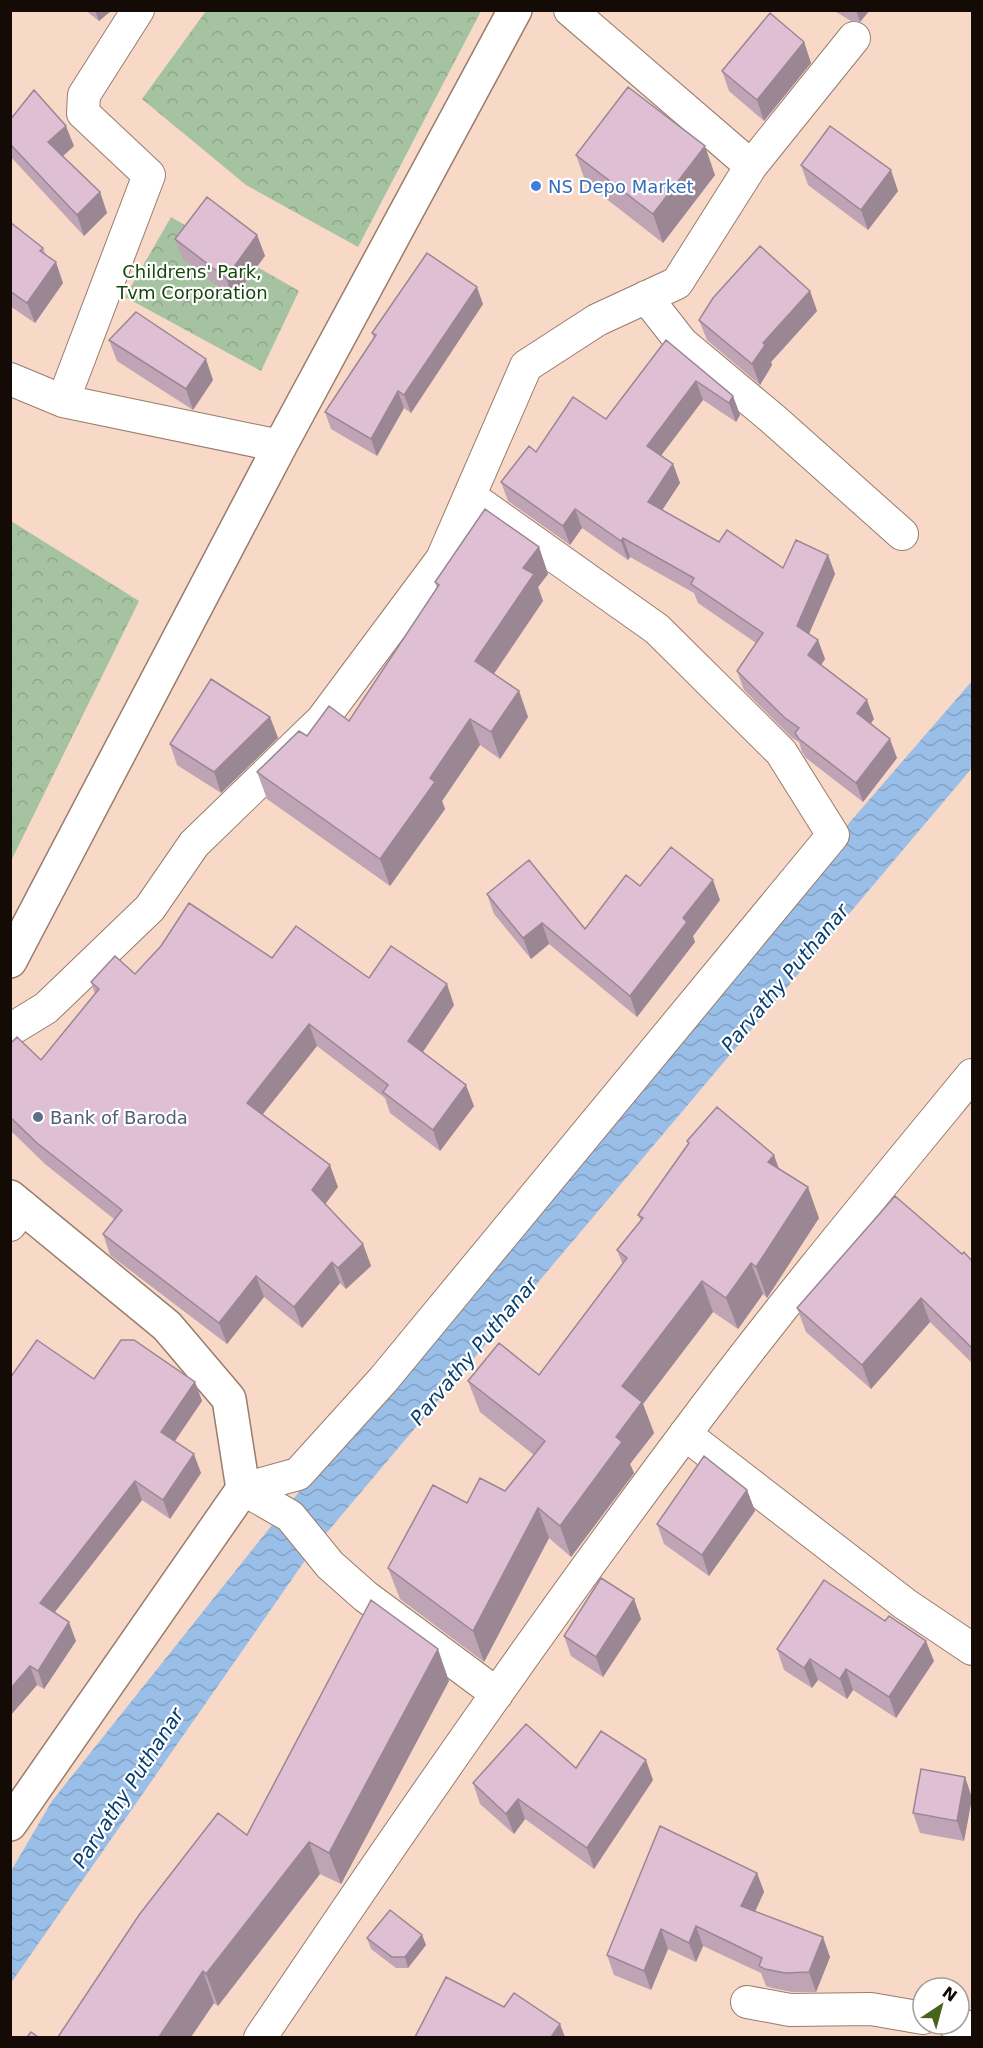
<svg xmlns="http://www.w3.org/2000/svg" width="983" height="2048" font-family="'DejaVu Sans',sans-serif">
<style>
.forest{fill:url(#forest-crowns)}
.water{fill:url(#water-waves)}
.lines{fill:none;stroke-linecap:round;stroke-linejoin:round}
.street-casing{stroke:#997c6c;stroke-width:34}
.secondary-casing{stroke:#997c6c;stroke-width:36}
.street{stroke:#fff;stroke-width:32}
.secondary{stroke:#fff;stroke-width:33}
.wall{fill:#bfa4b5}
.shaded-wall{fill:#9b8694}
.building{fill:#debfd3;stroke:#9b8694;stroke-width:1.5}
.shop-dot{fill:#3f7fe0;stroke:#fff;stroke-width:2}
.service-dot{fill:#5c6f8a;stroke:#fff;stroke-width:2}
.labels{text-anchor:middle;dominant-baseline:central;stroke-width:4.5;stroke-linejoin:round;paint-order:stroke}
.shop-label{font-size:18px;fill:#366cbe;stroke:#fff;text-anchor:start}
.park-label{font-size:18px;fill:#15460c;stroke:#fff}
.service-label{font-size:18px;fill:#4e5e75;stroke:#fff;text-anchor:start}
.water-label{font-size:20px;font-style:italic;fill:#073e70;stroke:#fff}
</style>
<defs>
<pattern id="forest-crowns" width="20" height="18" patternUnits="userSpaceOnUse" patternTransform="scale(1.5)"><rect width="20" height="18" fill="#a6c3a1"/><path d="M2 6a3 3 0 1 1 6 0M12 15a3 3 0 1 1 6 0" fill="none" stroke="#8ea689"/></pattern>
<pattern id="water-waves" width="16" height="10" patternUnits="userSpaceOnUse" patternTransform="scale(1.5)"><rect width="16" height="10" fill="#99bee7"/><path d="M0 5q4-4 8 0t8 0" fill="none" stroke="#83a2c5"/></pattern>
</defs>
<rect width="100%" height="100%" fill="#f8d8c6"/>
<path class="forest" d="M206,11H481L358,247L246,185L142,99Z
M171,217L299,291L261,371L125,297Z
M11,521L139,601L11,861Z"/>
<path class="water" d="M972,681V768L313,1549L11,1983V1871L52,1801L276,1520L805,874Z"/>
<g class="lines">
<defs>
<path id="street" d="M751,166L854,38
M646,297L682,343L773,419L902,534
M10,379L63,401L280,446
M63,401L149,175L83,113L84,95L138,10
M10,1030L46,1008L150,908L194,844L322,720L442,559L526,366L597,320L677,283L751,166L570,10
M10,1225L23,1207
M685,1434L905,1604L972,1649
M243,1489L298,1474L383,1380L833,835L781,752L657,629L471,497
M243,1489L290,1516L330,1565L365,1596L497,1694
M747,2002L790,2010L871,2009L923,2018
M954,2024L965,2026L972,2031
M260,2038C397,1835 536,1633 683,1437C775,1313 874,1194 972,1075"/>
<path id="secondary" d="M10,961L280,446L515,10
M10,1197L167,1326L229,1399L243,1489L10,1824"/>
</defs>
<use href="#street" class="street-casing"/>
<use href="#secondary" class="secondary-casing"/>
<use href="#street" class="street"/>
<use href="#secondary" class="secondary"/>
</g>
<path class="wall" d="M85,10H112L99,21Z
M833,10H870L860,22L851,21Z
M804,42L811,63L764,121L729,91L722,71Z
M10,120L74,146L63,156L100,192L107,213L84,236L10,156Z
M576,155L715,175L663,243L586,183Z
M801,165L898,191L868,230L808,185Z
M10,222L43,248L46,255L63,283L35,323L10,306Z
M257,235L265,256L233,298L183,259L175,239Z
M810,291L817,311L771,362L772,365L760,385L707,340L699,320Z
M483,304L411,413L404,408L377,456L331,429L325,412L374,338L372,333Z
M109,340L213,380L193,410L117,361Z
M666,340L733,396L740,415L736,422L703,400L661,455L673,464L680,483L662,510L719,542L783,568L828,555L835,574L809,634L818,640L825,659L821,665L874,719L871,723L897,758L863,802L806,758L802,752L799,742L792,738L744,690L737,671L756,643L698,603L694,593L630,557L628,560L582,528L570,545L508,501L501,482L536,452L606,419Z
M539,547L548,574L538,587L543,601L494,674L519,691L528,717L500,759L480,745L442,801L445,809L390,886L267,799L257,772L307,736L349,721L437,588L435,582Z
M270,717L278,738L221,793L177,765L170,744Z
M640,886L720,900L693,936L695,942L637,1017L549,944L531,959L494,914L487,894L585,929Z
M272,958L369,978L454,1005L423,1052L474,1106L440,1151L390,1113L385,1098L317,1046L262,1115L338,1187L325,1204L363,1244L371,1266L346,1289L340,1283L302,1328L264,1297L227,1344L110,1255L103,1234L114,1219L45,1164L10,1130V1044L41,1060L95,994L91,982L135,974Z
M687,1141L778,1168L819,1218L767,1298L763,1294L738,1329L713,1312L643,1404L654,1433L630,1464L634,1473L571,1557L549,1538L484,1662L400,1599L388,1568L467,1503L505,1491L534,1455L480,1412L468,1381L539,1375L623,1265L617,1250L641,1221L638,1215L688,1144Z
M962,1254L972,1261V1363L930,1322L871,1389L806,1332L797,1308Z
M94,1379L195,1382L202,1401L175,1441L201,1473L170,1519L142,1500L55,1612L76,1641L44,1689L37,1685L10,1716Z
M747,1490L755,1511L709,1576L664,1544L657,1524Z
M634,1599L641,1619L603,1677L571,1656L564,1636Z
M777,1649L934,1661L896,1718L853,1690L847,1699L818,1680L812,1688L784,1670Z
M449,1681L341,1884L320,1874L218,2006L214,2003L191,2037H58L247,1835Z
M576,1768L653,1780L594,1869L525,1819L514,1834L480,1804L473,1783Z
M965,1777L972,1798L964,1841L920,1833L913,1813Z
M757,1873L764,1892L755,1912L830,1957L816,1992H792L772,1988L766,1986L761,1973L703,1946L696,1962L668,1949L651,1990L614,1975L607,1955Z
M422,1935L426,1945L408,1968H396L371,1949L367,1938Z"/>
<path class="shaded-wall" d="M95,10H112L99,21Z
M856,10H870L860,22Z
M804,42L811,63L764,121L757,100Z
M66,126L74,146L55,163L48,142Z
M705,146L715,175L663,243L653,214Z
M891,170L898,191L868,230L861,210Z
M100,192L107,213L84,236L77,215Z
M257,235L265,256L233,298L226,278Z
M56,262L63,283L35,323L27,303Z
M477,287L483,304L411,413L404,395Z
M810,291L817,311L771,362L772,365L760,385L752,364L763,343Z
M206,359L213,380L193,410L186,389Z
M696,381L703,400L654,465L647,446Z
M398,391L404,408L377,456L371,439Z
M733,396L740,415L736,422L729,403Z
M673,464L680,483L655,521L648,502Z
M575,509L582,528L570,545L563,526Z
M623,538L630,557L628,560L621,541Z
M539,547L548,574L538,587L543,601L484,688L475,661L523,568Z
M828,555L835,574L804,645L797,626Z
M818,640L825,659L814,675L808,655Z
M519,691L528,717L500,759L491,732Z
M867,700L874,719L864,732L857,713Z
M270,717L278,738L221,793L214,772Z
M470,719L480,745L442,801L445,809L390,886L380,859L430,778Z
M890,739L897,758L863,802L856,783Z
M713,880L720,900L693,936L695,942L637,1017L630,996L683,918Z
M542,923L549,944L531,959L523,938Z
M447,984L454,1005L416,1062L408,1041Z
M309,1024L317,1046L254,1125L247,1103Z
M466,1085L474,1106L440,1151L433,1130Z
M774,1155L785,1186L768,1162Z
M330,1165L338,1187L320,1211L312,1190Z
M808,1187L819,1218L767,1298L756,1267Z
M363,1244L371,1266L346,1289L338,1268Z
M332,1262L340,1283L302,1328L294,1307Z
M751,1263L763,1294L738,1329L726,1298Z
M256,1276L264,1297L227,1344L219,1323Z
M702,1281L713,1312L643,1404L654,1433L630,1464L634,1473L571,1557L560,1526L616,1437L622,1386Z
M921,1298L930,1322L871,1389L862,1365Z
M195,1382L202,1401L168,1451L161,1432Z
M194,1454L201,1473L170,1519L163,1500Z
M135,1481L142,1500L47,1622L40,1603Z
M747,1490L755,1511L709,1576L702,1555Z
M538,1508L549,1538L484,1662L473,1631Z
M634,1599L641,1619L603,1677L596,1657Z
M69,1622L76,1641L44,1689L38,1671Z
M926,1641L934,1661L896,1718L889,1697Z
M438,1649L449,1681L341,1884L329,1853Z
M810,1659L818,1680L812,1688L804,1668Z
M30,1666L37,1685L10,1716V1689Z
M846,1669L853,1690L847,1699L840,1679Z
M646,1760L653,1780L594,1869L587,1848Z
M965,1777L972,1798L964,1841L957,1821Z
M518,1799L525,1819L514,1834L506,1814Z
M309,1842L320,1874L218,2006L206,1974Z
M757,1873L764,1892L748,1926L741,1906Z
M696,1926L703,1946L696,1962L689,1943Z
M661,1929L668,1949L651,1990L644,1971Z
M422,1935L426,1945L408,1968L405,1957Z
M823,1937L830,1957L816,1992L809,1972Z
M203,1971L214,2003L191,2037H159Z
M560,2024L565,2037H551Z"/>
<path class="building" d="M770,13L804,42L757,100L722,71Z
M628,87L705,146L653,214L576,155Z
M34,90L66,126L48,142L100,192L77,215L10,144V120Z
M830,126L891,170L861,210L801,165Z
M207,197L257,235L226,278L175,239Z
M10,222L43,248L40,251L56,262L27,303L10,291Z
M760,246L810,291L763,343L765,345L752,364L699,320L713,298Z
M427,253L477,287L404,395L398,391L371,439L325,412L376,335L372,333Z
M136,312L206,359L186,389L109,340Z
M666,340L733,396L729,403L696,381L647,446L673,464L648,502L719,542L727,530L783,568L796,540L828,555L797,626L818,640L808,655L867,700L857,713L890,739L856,783L799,739L795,733L799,728L785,718L737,671L763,633L691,584L694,578L623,538L621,541L575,509L563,526L501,482L529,446L536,452L573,397L606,419Z
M485,509L539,547L523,568L534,574L475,661L519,691L491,732L470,719L430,778L435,782L380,859L257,772L299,731L307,736L329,706L349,721L439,585L435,582Z
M211,679L270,717L214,772L170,744Z
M671,847L713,880L683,918L687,922L630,996L542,923L523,938L487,894L529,860L585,929L626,875L640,886Z
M189,903L272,958L296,926L369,978L391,946L447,984L408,1041L466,1085L433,1130L383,1092L388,1085L309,1024L247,1103L330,1165L312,1190L363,1244L338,1268L332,1262L294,1307L256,1276L219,1323L103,1234L122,1210L37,1143L10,1117V1044L17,1037L41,1060L99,989L91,982L115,956L135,974L161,946Z
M717,1107L774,1155L768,1162L808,1187L756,1267L751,1263L726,1298L702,1281L622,1386L642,1402L616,1437L622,1442L560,1526L538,1508L473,1631L388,1568L433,1485L467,1503L480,1478L505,1491L545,1441L468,1381L499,1343L539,1375L627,1258L617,1250L643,1218L638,1215L689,1143L687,1141Z
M895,1196L962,1254L964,1252L972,1261V1348L921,1298L862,1365L797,1308Z
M37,1340L94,1379L121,1340H134L195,1382L161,1432L194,1454L163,1500L135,1481L40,1603L69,1622L38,1671L30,1666L10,1689V1378Z
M704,1456L747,1490L702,1555L657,1524Z
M601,1578L634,1599L596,1657L564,1636Z
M824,1580L885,1621L889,1616L926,1641L889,1697L846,1669L840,1679L810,1659L804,1668L777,1649Z
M371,1600L438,1649L329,1853L309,1842L206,1974L203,1971L159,2037H58L139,1915L218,1813L247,1835Z
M526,1724L576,1768L601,1731L646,1760L587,1848L518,1799L506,1814L473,1783Z
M921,1769L965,1777L957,1821L913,1813Z
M660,1826L757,1873L741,1906L823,1937L809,1972L785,1973L765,1969L759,1966L762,1958L696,1926L689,1943L661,1929L644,1971L607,1955Z
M390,1910L422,1935L405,1957H392L367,1938Z
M446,1977L504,2007L514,1993L560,2024L551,2037H415Z
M31,2032L38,2037H27Z"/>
<circle class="shop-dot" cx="536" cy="186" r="6"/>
<circle class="service-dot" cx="38" cy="1117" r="6"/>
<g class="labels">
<g class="shop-label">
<text x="548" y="186">NS Depo Market</text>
</g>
<g class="park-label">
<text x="192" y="271">Childrens' Park,<tspan x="192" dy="21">Tvm Corporation</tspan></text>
</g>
<g class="service-label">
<text x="50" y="1117">Bank of Baroda</text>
</g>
<g class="water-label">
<text transform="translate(785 978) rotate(-50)">Parvathy Puthanar</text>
<text transform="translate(474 1351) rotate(-50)">Parvathy Puthanar</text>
<text transform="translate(128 1788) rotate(-57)">Parvathy Puthanar</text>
</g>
</g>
<rect width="983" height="2048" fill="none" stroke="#150b06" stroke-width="24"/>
<g transform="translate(941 2006) rotate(36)"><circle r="28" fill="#ffffff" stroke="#a19d9b" stroke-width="1.5"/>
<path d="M0-4.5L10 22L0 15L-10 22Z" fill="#46651a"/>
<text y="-9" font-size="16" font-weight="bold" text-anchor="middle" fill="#150b06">N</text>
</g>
</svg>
